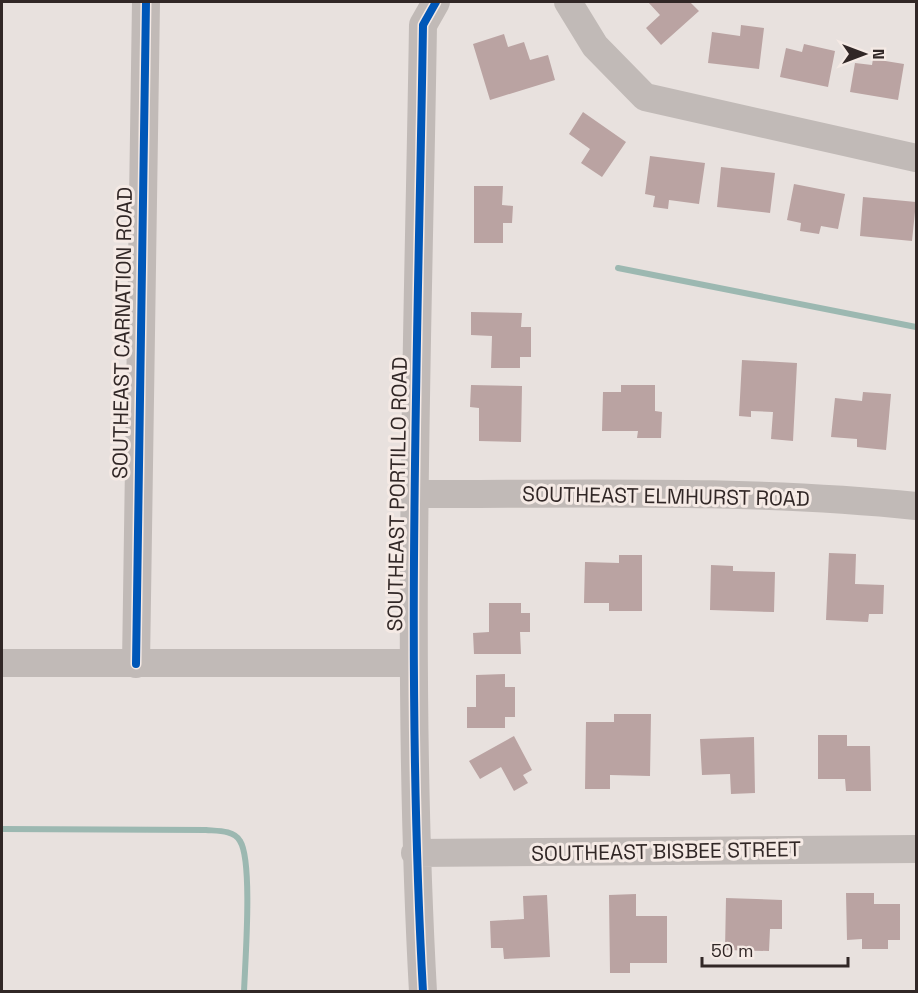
<svg xmlns="http://www.w3.org/2000/svg" width="918" height="993" font-family="'Space Grotesk',sans-serif">
<style>
.lines{fill:none;stroke-linecap:round;stroke-linejoin:round}
.stream{stroke:#9cb8b1;stroke-width:6}
.building{fill:#baa3a2}
.minor{stroke:#c1bab7;stroke-width:28}
.cycleway-casing{stroke:#f5eae5;stroke-width:11}
.cycleway{stroke:#0057b8;stroke-width:8}
.labels{text-anchor:middle;dominant-baseline:central;stroke-width:6;stroke-linejoin:round;paint-order:stroke}
.street-label{font-size:21px;fill:#312726;stroke:#f5eae5}
</style>
<rect width="100%" height="100%" fill="#e8e1de"/>
<g class="lines">
<path class="stream" d="M618,268L916,327
M2,829L206,830C217,831 234,830 240,841C253,861 245,963 244,992"/>
</g>
<path class="building" d="M648,2H690L699,11L661,45L646,28L660,15Z
M741,25L764,28L759,69L708,63L712,32L740,36Z
M504,34L508,47L524,42L530,60L548,55L555,80L490,100L473,44Z
M804,44L835,51L828,87L780,77L786,48L802,52Z
M873,59L904,64L898,100L850,92L855,63L872,65Z
M583,112L626,142L602,177L581,163L590,149L569,134Z
M650,156L705,163L699,204L669,200L668,209L653,207L655,196L645,194Z
M721,167L775,173L770,213L717,207Z
M794,184L845,194L838,229L821,226L819,234L800,231L801,223L787,220Z
M474,186H503L502,205L513,206L512,223H503V243H474Z
M863,197L916,202L912,241L860,236Z
M471,312L522,313L521,327H531V357H520V368H491L492,336L471,335Z
M742,360L797,363L793,441L771,439L773,412L751,411V417L739,416Z
M471,385L522,386L521,442L479,441V408L470,407Z
M621,385H655V411L662,412L661,438H637L638,431H602L603,392H621Z
M863,392L891,394L886,450L857,447V439L831,437L835,398L862,401Z
M829,553L856,554L855,584L884,585L883,614H869L868,622L826,620Z
M619,555H642V611H609V603H584L585,562L619,563Z
M711,565L733,566V571L775,572L774,612L710,610Z
M489,603H521V613H530V632H520L521,654H474L473,633L489,632Z
M505,674V687H515V717H505V728H467V707H476V675Z
M614,714H651L650,776L610,775V789H585L586,722H614Z
M818,735H847V746H870L871,791H846L845,779H818Z
M514,736L532,770L523,775L528,783L514,791L501,767L480,779L469,761Z
M754,737L755,793L731,794L730,774L702,775L700,739Z
M846,893H874V904H900V940H888V949H862V939L847,940Z
M636,894V916H667V963H630V973H610L609,895Z
M547,895L550,957L504,959L503,948H491L490,921L524,919L523,896Z
M726,898L782,900V929H770L769,951L725,950Z"/>
<g class="lines">
<path class="minor" d="M568,2L595,46L645,97L916,158
M415,494C582,494 750,489 916,506
M2,663H412
M136,664L146,2
M415,853L916,849
M423,992C405,669 418,347 423,25L436,2"/>
<defs>
<path id="cycleway" d="M136,664L146,2
M423,992C405,669 418,347 423,25L436,2"/>
</defs>
<use href="#cycleway" class="cycleway-casing"/>
<use href="#cycleway" class="cycleway"/>
</g>
<g class="labels">
<g class="street-label">
<text transform="translate(122 333) rotate(-89)">SOUTHEAST CARNATION ROAD</text>
<text transform="translate(397 494) rotate(-89)">SOUTHEAST PORTILLO ROAD</text>
<text transform="translate(666 496) rotate(1)">SOUTHEAST ELMHURST ROAD</text>
<text transform="translate(666 851) rotate(-1)">SOUTHEAST BISBEE STREET</text>
</g>
</g>
<rect width="918" height="993" fill="none" stroke="#312726" stroke-width="6"/>
<g transform="translate(864 54) rotate(90)" stroke="#f5eae5" stroke-width="4.5" paint-order="stroke">
<path d="M0-4.5L10 22L0 15L-10 22Z" fill="#312726"/>
<text y="-9" font-size="16" font-weight="bold" text-anchor="middle" fill="#312726">N</text>
</g>
<path d="M702 957v9h146v-9" fill="none" stroke="#312726" stroke-width="3"/>
<text x="711" y="957" font-size="18" fill="#312726" stroke="#f5eae5" stroke-width="4.5" paint-order="stroke">50 m</text>
</svg>
